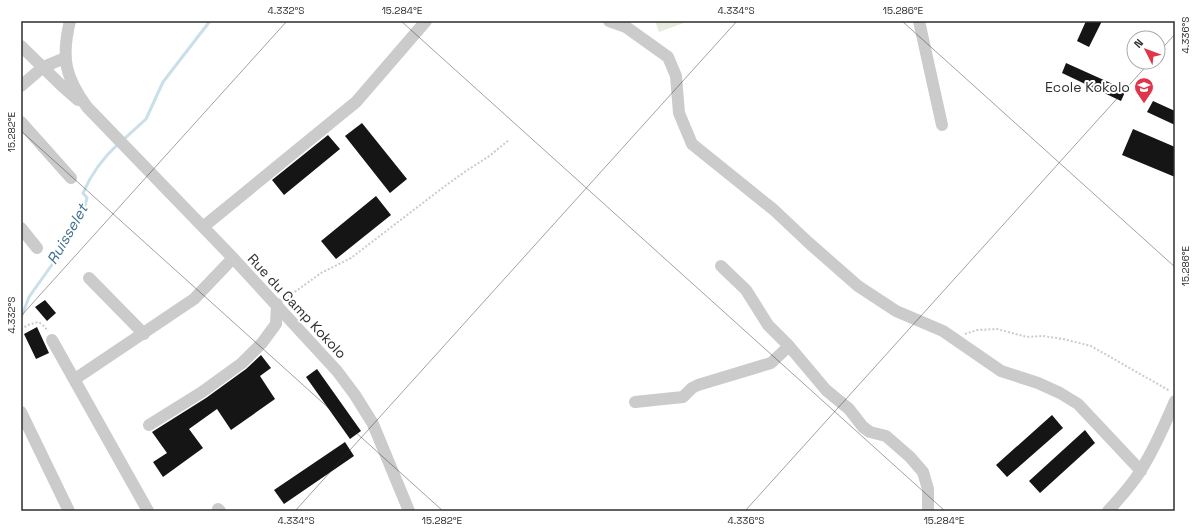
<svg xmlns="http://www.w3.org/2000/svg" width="1196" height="532" font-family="'Space Grotesk',sans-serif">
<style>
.green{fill:#e5ebdd}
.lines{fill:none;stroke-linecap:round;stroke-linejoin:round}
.stream{stroke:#c9dfea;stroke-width:3}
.building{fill:#151515}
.path{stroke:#cbcbcb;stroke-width:2;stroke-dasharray:2 2;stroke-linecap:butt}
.minor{stroke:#cbcbcb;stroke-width:12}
.ticks{fill:none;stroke:#2e2e2e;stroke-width:1;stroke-opacity:0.45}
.labels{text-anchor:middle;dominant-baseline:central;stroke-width:4;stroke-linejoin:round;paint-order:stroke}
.poi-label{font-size:14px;fill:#2e2e2e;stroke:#fff;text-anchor:end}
.street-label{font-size:14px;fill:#2e2e2e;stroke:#fff}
.water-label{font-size:15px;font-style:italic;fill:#3f728e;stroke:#fff}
.neatline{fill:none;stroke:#2e2e2e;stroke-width:1.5}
.ticks-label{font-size:10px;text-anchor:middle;fill:#2e2e2e}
</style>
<rect width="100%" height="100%" fill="#fff"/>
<path class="green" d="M655,21H689L659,32Z"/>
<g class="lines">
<path class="stream" d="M123,140L146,119L163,82L210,21
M21,318L29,297L56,259L84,210L87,198L83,193C91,174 104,157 119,143"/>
</g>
<path class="building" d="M1086,21H1102L1089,47L1077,41Z
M1066,63L1126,90L1121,101L1062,73Z
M1153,101L1175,111V125L1147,112Z
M362,123L407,179L390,193L345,136Z
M1133,129L1175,147V177L1122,155Z
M328,135L340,149L284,195L272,180Z
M376,196L391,215L336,259L321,241Z
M45,300L56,313L47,321L35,307Z
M37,327L49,353L36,359L24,334Z
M261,355L271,368L260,376L275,399L231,430L217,409L189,429L203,448L163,477L153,462L167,453L152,432L206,398L246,369Z
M317,369L361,431L350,439L306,377Z
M1052,415L1063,428L1007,477L996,465Z
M1085,430L1095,443L1040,493L1029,481Z
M345,442L354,456L284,504L274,490Z"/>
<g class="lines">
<path class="path" d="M285,299L321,273L351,258L445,186L466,171L488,157L509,140
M21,329L28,325L38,322L42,324L48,331
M965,334L977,330L997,329L1027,337L1043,336L1063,339L1091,346L1170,391"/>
<path class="minor" d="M70,21C61,58 65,77 87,107L233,258L337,371L355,395L373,424L409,511
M609,21L626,27L668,57L676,76L679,113L692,144L774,210L809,243L858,286L896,311L943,331L1001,371L1038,383L1060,393L1078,404L1141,471
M919,21L942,125
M21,46L62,86L78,100
M21,86L43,67L65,58
M21,122L71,178
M203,227L356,102L426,21
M21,228L37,248
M721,266L746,290L768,325L789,346L826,390L849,409L863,427L870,432L886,436L910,457L923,472L928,489V511
M89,278L144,334
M52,340L148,511
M75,379L194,299L233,258
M635,402L683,397L692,388L698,385L771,363L789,346
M21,412L69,511
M149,425L202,392L242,363L262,343L276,324L277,304
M218,509L220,511
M1108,511C1120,498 1132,485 1141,470C1155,448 1165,424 1175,401"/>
</g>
<path class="ticks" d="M401,21L945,511M902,21L1175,267M1158,53L1175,34M21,131L443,511M21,316L287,21M295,511L737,21M745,511L1150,62"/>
<defs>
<symbol id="school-pin" viewBox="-11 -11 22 30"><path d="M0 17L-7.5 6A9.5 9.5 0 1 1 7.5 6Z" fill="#df3649" stroke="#fff"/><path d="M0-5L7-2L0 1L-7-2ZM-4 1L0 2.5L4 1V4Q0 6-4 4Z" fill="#fff"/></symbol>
</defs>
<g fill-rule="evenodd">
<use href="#school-pin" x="1133" y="76" width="22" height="30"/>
</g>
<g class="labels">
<g class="poi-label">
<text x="1130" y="87">Ecole Kokolo</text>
</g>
<g class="street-label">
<text transform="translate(297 306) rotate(47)">Rue du Camp Kokolo</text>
</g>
<g class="water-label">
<text transform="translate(67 234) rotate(-60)">Ruisselet</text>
</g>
</g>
<rect width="1196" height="532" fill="none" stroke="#ffffff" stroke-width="44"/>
<g transform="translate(1146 50) rotate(312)"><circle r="19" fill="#ffffff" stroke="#ababab"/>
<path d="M0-3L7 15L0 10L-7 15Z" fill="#df3649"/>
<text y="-6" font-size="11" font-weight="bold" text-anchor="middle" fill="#2e2e2e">N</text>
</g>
<rect x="22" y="22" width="1152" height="488" class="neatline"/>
<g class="ticks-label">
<text x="286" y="14">4.332°S</text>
<text x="402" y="14">15.284°E</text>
<text x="736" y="14">4.334°S</text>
<text x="903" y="14">15.286°E</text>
<text transform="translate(1185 35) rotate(-90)" y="4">4.336°S</text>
<text transform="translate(11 132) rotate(-90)" y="4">15.282°E</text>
<text transform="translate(1185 266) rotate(-90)" y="4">15.286°E</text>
<text transform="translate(11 315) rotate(-90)" y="4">4.332°S</text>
<text x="296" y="524">4.334°S</text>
<text x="442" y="524">15.282°E</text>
<text x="746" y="524">4.336°S</text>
<text x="944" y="524">15.284°E</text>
</g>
</svg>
